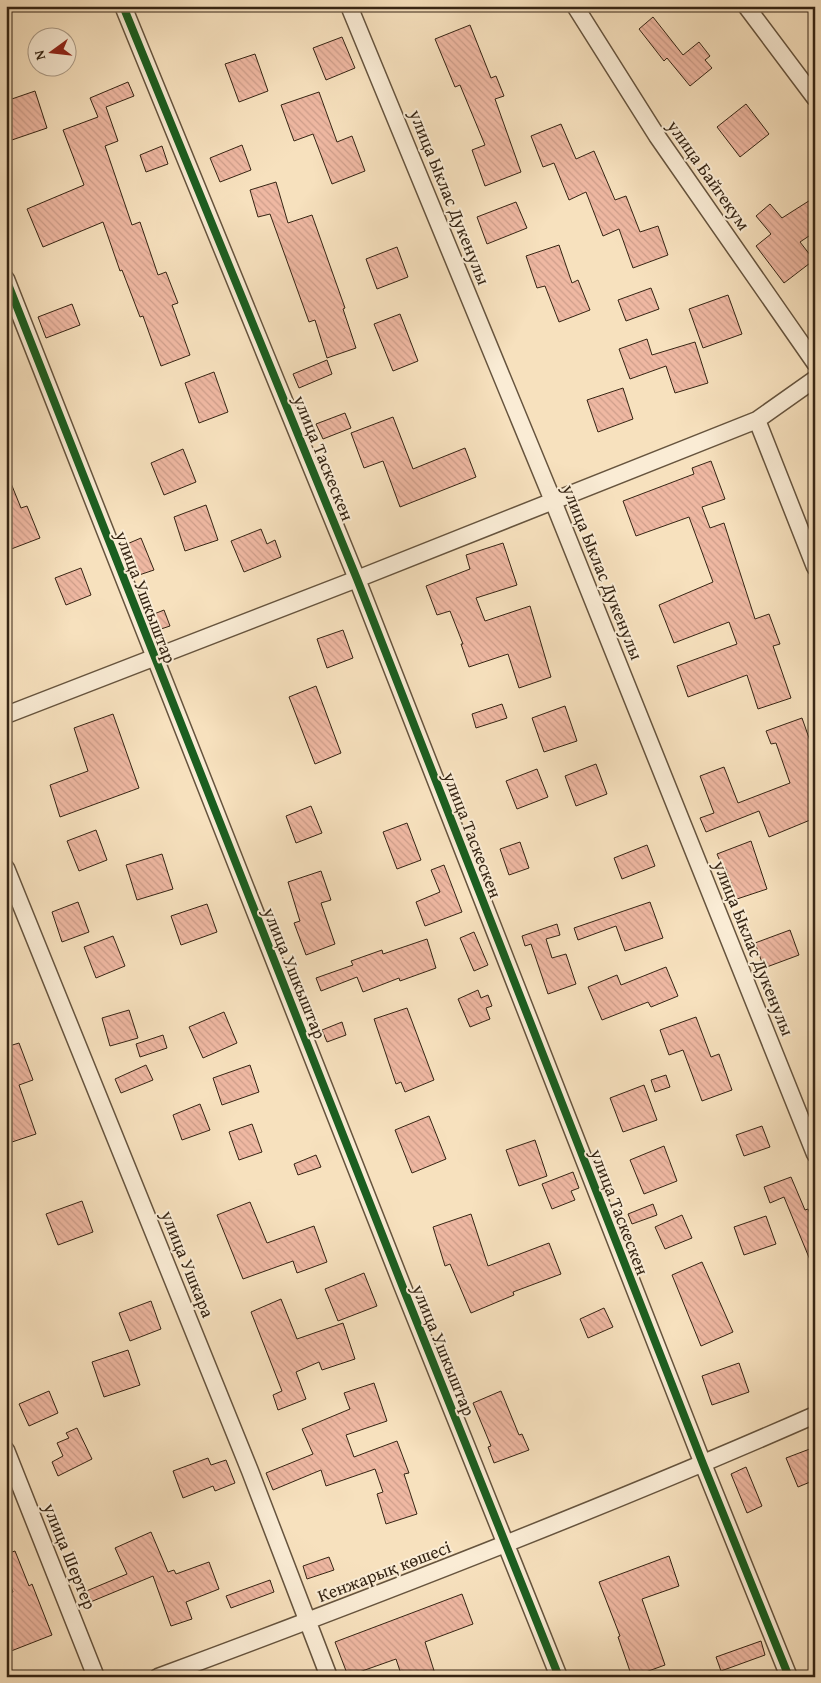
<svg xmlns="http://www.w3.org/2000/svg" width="821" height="1683" font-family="'Gentium Book Plus',serif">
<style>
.building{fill:url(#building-back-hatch);stroke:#362514}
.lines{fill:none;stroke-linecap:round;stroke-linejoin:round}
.minor-casing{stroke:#66543e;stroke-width:19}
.minor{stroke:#faecd5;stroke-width:16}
.cycleway-casing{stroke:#faecd5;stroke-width:11}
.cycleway{stroke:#1b5e20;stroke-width:8}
.labels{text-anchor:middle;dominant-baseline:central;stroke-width:4;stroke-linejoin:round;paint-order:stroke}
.street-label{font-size:18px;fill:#362514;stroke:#faecd5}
</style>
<defs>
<pattern id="building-back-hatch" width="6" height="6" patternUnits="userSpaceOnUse" patternTransform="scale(1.25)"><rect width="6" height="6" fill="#efb8a2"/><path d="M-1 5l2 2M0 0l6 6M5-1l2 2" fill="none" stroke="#ce9e8b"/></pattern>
</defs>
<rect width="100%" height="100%" fill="#f7e1be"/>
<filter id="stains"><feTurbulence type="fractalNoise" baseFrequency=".004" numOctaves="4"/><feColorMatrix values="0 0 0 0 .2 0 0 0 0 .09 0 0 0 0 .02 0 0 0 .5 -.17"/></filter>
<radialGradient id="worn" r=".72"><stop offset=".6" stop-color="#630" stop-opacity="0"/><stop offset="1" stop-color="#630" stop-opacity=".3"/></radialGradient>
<path class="building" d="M653,17L683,55L699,42L710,56L705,60L712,68L690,86L667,58L664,61L639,29Z
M470,25L491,78L496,76L504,96L495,99L521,172L485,186L472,150L485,145L460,85L455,87L435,39Z
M342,37L355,68L326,80L313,48Z
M255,54L268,91L239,102L225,64Z
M128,82L134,96L106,107L118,141L105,146L132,225L140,222L158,275L166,272L178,303L172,305L190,355L161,366L143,316L140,317L122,270L120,271L103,222L43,247L27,209L84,185L63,130L98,117L90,98Z
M35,91L47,128L6,142V101Z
M319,92L337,142L352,136L365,171L332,184L313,134L294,141L281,105Z
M746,104L769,134L740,157L717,127Z
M561,124L576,159L594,151L615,200L626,196L640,232L658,226L668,255L633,268L619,229L603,236L586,192L569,200L554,163L543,167L531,136Z
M242,145L251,170L220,182L210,158Z
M162,146L168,164L146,172L140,155Z
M276,182L288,223L312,215L345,308L343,309L356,348L327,358L315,320L309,322L270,214L258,217L250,190Z
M815,197V232L800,242L814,260L784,283L756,246L771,234L756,216L770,204L782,218Z
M516,202L527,228L487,244L477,217Z
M559,245L572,283L578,280L590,310L559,322L545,286L537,288L526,256Z
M397,247L408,277L377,289L366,259Z
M651,288L659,309L626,321L618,300Z
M728,295L742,334L703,348L689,309Z
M72,304L80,325L46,338L38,317Z
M400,314L418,361L393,371L374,324Z
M647,339L652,355L695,342L708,383L675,393L666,366L630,379L619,349Z
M327,360L332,374L299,388L293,374Z
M214,372L228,412L199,423L185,383Z
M623,388L633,419L598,432L587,400Z
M345,413L351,428L323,439L316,424Z
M393,417L413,469L465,448L476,477L400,507L383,461L364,468L351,433Z
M183,449L196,482L164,495L151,463Z
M711,461L725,499L702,507L710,528L724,523L755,619L769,614L780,644L773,646L791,698L758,709L747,675L688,697L677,666L737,644L729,622L674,643L659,605L713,582L689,517L636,536L623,501L694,474L692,468Z
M6,471L21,508L27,506L40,538L6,551Z
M206,505L218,540L185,551L174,517Z
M261,529L267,544L275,540L281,557L244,572L231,541Z
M141,538L154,570L139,575L127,544Z
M503,543L517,585L476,598L485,621L530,606L551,677L519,688L508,654L469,667L461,644H463L450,611L437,615L426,586L470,569L466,555Z
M81,568L91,595L66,605L55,578Z
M164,610L170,626L155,631L149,616Z
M343,630L353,658L327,668L317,639Z
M316,686L341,753L315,764L289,697Z
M502,704L507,718L476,728L472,714Z
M565,706L577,741L544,752L532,718Z
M113,714L139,788L60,817L50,785L88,771L74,728Z
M802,718L815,755V818L769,837L759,811L706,832L700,818L714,813L700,776L724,767L738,803L790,783L776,743L771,744L766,731Z
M596,764L607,794L576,806L565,776Z
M537,769L548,797L517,809L506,781Z
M311,806L322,833L296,843L286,816Z
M407,823L421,860L397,869L383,832Z
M96,830L107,860L79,871L67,841Z
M751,841L767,889L737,899L725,867L723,868L717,854Z
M520,842L529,868L509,875L500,849Z
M647,845L655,866L622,879L614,858Z
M162,854L173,889L137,900L126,865Z
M444,865L462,912L425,926L416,902L440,892L431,870Z
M321,871L331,900L321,903L335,944L306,955L294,923L300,921L288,882Z
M78,902L89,932L62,942L52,912Z
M650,902L663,938L625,951L616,926L578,940L574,928Z
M207,904L217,932L181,945L171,916Z
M557,924L560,935L546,939L552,958L566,954L576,984L548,994L531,944L525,946L522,936Z
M790,930L799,955L764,968L755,943Z
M474,932L488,965L474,971L460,938Z
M113,936L125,966L96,978L84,947Z
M427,939L436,968L400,981L399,978L363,992L357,977L321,991L316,978L353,965L351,961L382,950L383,954Z
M666,967L678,996L651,1007L648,1002L602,1020L588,987L617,975L621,985Z
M478,990L481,998L488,995L492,1006L486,1008L490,1019L470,1027L458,999Z
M407,1008L434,1080L405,1092L401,1082L396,1084L374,1019Z
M129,1010L138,1038L110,1046L102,1018Z
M224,1012L237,1043L203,1058L189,1027Z
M696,1017L711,1057L719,1054L732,1090L702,1101L683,1050L669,1055L660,1030Z
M342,1022L346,1035L327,1042L322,1030Z
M163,1035L167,1048L140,1057L136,1044Z
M19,1043L33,1080L19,1085L36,1134L6,1144V1047Z
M146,1065L153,1080L121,1093L115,1079Z
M250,1065L259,1092L222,1105L213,1078Z
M666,1075L670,1087L655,1092L651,1080Z
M644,1085L657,1120L623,1132L610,1098Z
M200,1104L210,1130L182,1140L173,1115Z
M429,1116L446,1159L412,1173L395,1130Z
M252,1124L262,1152L239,1160L229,1132Z
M762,1126L770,1147L744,1156L736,1135Z
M535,1140L547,1176L519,1186L506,1150Z
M664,1146L677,1181L644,1194L630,1160Z
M316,1155L321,1167L298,1175L294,1164Z
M573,1172L579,1188L571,1191L575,1200L552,1209L542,1184Z
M791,1177L805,1210L808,1209L815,1225V1272L784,1197L770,1203L764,1187Z
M82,1201L93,1232L58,1245L46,1214Z
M250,1202L267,1243L314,1226L327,1262L297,1273L293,1261L243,1279L217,1215Z
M653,1204L657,1215L632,1224L628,1214Z
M471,1214L488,1266L549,1243L561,1274L513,1292L514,1295L471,1313L450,1264L445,1266L433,1227Z
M682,1215L692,1238L665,1249L655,1227Z
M766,1216L776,1244L744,1255L734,1227Z
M702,1262L733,1332L701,1346L672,1275Z
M364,1273L377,1306L338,1321L325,1289Z
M281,1299L297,1339L343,1323L355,1359L322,1370L319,1362L296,1372L306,1399L278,1410L273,1395L282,1391L251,1312Z
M151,1301L161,1329L130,1341L119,1313Z
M604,1308L613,1327L588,1338L580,1319Z
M128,1350L140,1385L104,1397L92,1362Z
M739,1363L749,1392L712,1405L702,1376Z
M374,1383L387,1421L346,1435L354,1457L397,1441L409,1473L404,1474L417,1514L386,1524L377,1494L383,1492L375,1469L326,1486L321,1470L273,1490L266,1473L313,1454L302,1429L350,1409L344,1393Z
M49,1391L58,1413L29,1426L19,1404Z
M501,1391L519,1435L522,1434L529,1450L494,1463L488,1447L491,1446L473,1403Z
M77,1428L92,1459L58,1476L52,1462L63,1456L57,1443L69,1438L66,1433Z
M815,1447V1480L798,1487L786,1458Z
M208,1458L211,1465L226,1460L235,1483L215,1491L213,1486L183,1498L173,1471Z
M746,1467L762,1506L747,1513L731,1474Z
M151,1532L168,1572L174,1570L176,1574L209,1562L219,1589L186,1602L192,1619L171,1626L153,1576L88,1603L84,1592L127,1574L115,1548Z
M15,1551L29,1586L32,1584L52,1635L6,1653V1595L13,1592L6,1575V1554Z
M669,1556L679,1586L642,1599L665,1665L632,1677L618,1637L620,1636L599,1582Z
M329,1557L334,1570L307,1579L303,1566Z
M270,1580L274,1592L231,1608L226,1596Z
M462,1594L473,1624L425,1642L436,1677H402L396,1659L348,1676L335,1642Z
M761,1641L765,1655L721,1671L716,1657Z"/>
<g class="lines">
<defs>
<path id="minor" d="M123,6L357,579L703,1464L789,1677
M349,6L553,501L815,1154
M575,6L657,136L815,363
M746,6L815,98
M6,279L402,1285L559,1677
M757,420L815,567
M6,715L357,579L757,420L815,379
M6,868L250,1471L329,1677
M6,1450L96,1677
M158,1677C379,1595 599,1510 815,1415"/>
</defs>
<use href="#minor" class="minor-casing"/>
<use href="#minor" class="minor"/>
<defs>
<path id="cycleway" d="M123,6L357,579L703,1464L789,1677
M6,279L402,1285L559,1677"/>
</defs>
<use href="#cycleway" class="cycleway-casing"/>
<use href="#cycleway" class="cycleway"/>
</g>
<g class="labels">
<g class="street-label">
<text transform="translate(709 175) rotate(55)">улица Байгекум</text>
<text transform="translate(450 197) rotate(68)">улица Ыклас Дукенулы</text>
<text transform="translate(324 458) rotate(68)">улица Таскескен</text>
<text transform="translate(603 572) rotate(68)">улица Ыклас Дукенулы</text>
<text transform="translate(146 597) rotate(69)">улица Ушкыштар</text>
<text transform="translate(473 835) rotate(69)">улица Таскескен</text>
<text transform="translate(754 948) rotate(68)">улица Ыклас Дукенулы</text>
<text transform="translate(295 973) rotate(68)">улица Ушкыштар</text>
<text transform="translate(620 1212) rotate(69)">улица Таскескен</text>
<text transform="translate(188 1264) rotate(68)">улица Ушкара</text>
<text transform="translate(444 1350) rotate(68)">улица Ушкыштар</text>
<text transform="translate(70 1556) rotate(68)">улица Шертер</text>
<text transform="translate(384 1571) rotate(-21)">Кенжарық көшесі</text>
</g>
</g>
<rect width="821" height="1683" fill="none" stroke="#f7e1be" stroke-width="25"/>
<rect x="8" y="8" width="806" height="1668" fill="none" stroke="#362514" stroke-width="2.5"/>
<rect x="12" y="12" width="796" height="1658" fill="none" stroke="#362514"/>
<g transform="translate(52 52) rotate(255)"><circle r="24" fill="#faecd5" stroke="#ac9c88"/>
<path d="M0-4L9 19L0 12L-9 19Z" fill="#8f2418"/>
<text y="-8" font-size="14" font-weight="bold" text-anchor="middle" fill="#362514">N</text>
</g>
<rect width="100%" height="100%" filter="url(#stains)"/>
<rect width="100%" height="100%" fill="url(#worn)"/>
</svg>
